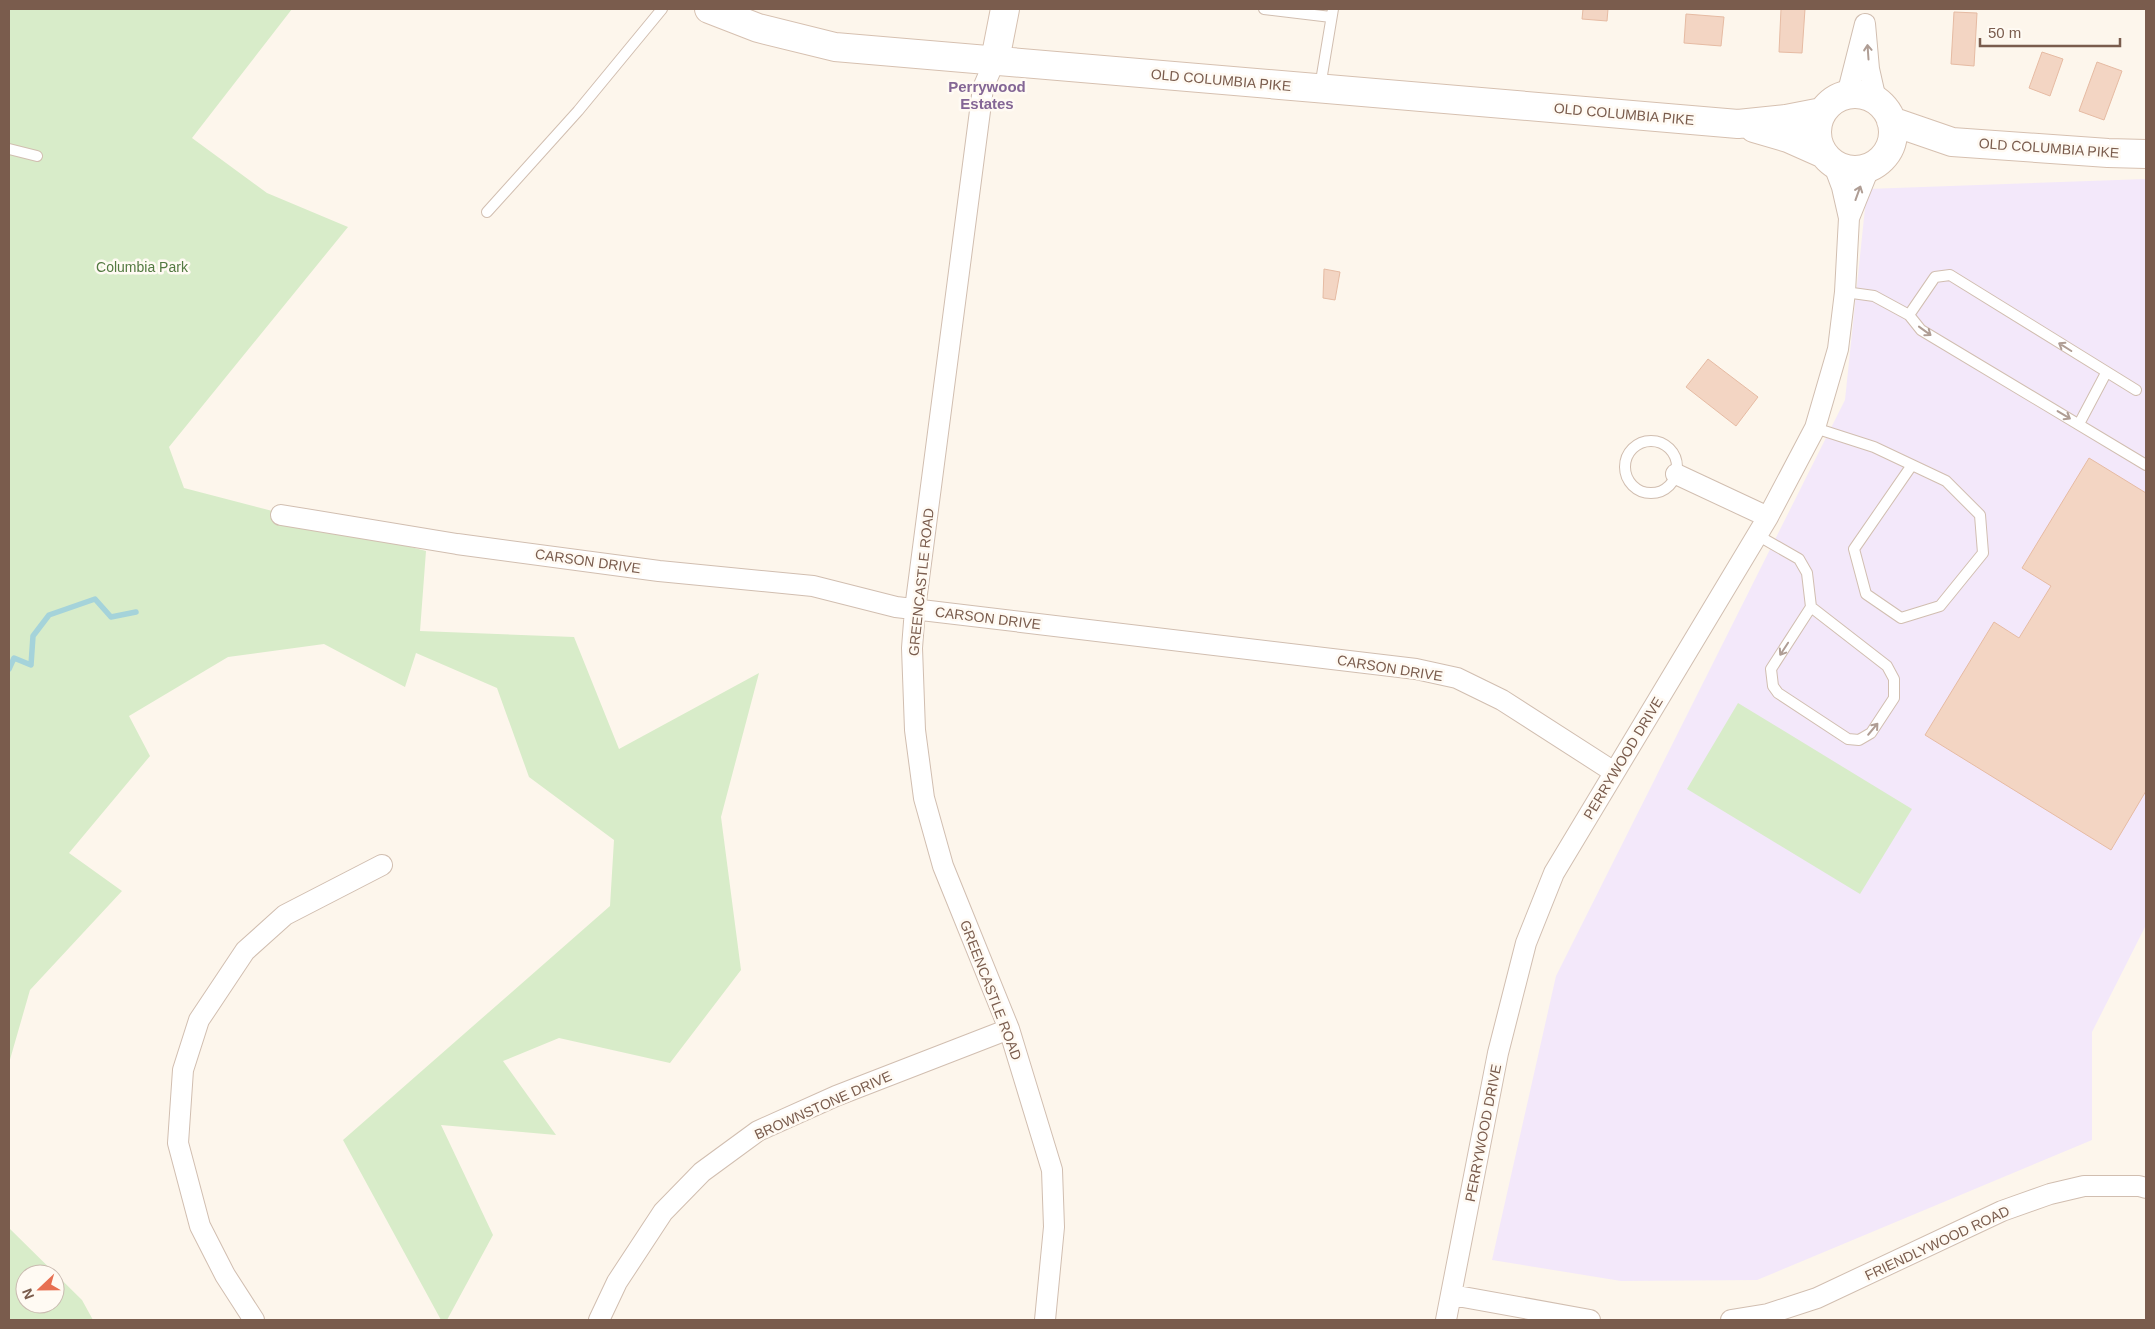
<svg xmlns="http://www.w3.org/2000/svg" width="2155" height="1329" font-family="Helvetica,sans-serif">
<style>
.education{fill:#f3e8fa}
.green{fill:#d8ecc9;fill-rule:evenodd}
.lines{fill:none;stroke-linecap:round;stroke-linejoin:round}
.stream{stroke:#a5d3da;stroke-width:5.5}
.building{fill:#f3d5c3;stroke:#e6bba3}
.lane-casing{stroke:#d1beb0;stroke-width:12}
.street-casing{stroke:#d1beb0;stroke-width:22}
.secondary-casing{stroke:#d6c0b0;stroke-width:30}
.lane{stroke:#fff;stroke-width:10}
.street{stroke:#fff;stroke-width:20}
.secondary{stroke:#fff;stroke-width:28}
.oneway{stroke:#af9d94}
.labels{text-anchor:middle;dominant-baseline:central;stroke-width:5;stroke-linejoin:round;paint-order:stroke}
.street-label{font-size:14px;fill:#7a5c4d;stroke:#fffaf3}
.park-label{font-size:14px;fill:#537a41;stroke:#fffaf3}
.neighbourhood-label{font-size:15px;font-weight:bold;fill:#846695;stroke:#fffaf3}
</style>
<rect width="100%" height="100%" fill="#fdf6ec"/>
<path class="education" d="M2146,179V925L2092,1032V1140L1757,1280L1621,1281L1492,1260L1556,976L1845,400L1867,189Z"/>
<path class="green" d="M9,9H292L192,138L267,193L348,227L169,447L184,488L426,551L420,631L574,637L619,749L759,673L721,817L741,970L670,1063L559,1038L503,1061L556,1135L441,1125L493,1235L447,1320H441L343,1140L610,906L614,840L529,777L497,688L416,653L405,687L324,644L228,657L129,716L150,756L69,853L122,891L30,990L9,1063Z
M1738,703L1912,809L1860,894L1687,789Z
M9,1228L82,1300L93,1320H9ZM25,1274H55V1304H25Z"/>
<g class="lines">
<path class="stream" d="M9,669L14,658L31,665L33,636L49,615L95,599L111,617L136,612"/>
</g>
<path class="building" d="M1583,9H1608L1607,21L1582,19Z
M1781,9H1805L1802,53L1779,52Z
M1954,12L1977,13L1974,66L1951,64Z
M1686,14L1724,17L1721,46L1684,43Z
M2042,52L2063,59L2050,96L2029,88Z
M2097,62L2122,71L2104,120L2079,111Z
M1324,269L1340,272L1335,300L1323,298Z
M1708,359L1758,397L1736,426L1686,387Z
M2089,458L2146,493V791L2111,850L1925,735L1994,622L2019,638L2051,586L2022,568Z"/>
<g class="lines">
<defs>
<path id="lane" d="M1264,9L1331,17
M1320,87L1333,9
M9,149L37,156
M487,212L578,111L662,9
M1845,292L1874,296L1909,315
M2136,390L1950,275L1935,277L1909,315L1921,330L2146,465
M2079,424L2106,373
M1815,428L1874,447L1946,481L1980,515L1983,553L1940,606L1901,618L1866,594L1854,549L1912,465
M1625 467a26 26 0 1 1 52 0a26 26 0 1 1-52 0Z
M1757,535L1799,559L1807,573L1811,607L1771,669L1773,686L1778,693L1848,739L1859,740L1871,733L1894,698V679L1887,666L1811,607"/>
<path id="street" d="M995,60L983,88L915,609L912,648L915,730L924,798L943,866L1009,1029L1052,1170L1054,1227L1045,1320
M1847,95L1865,24L1869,69L1876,100
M1833,163L1842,187L1849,218L1870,166
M1676,474L1768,517
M281,515L457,544L659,571L813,586L896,607L1416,669L1457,678L1502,700L1614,772
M1452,1295L1590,1320
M254,1320L225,1275L200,1226L178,1143L183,1070L199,1020L245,951L285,915L382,865
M599,1320L617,1282L663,1212L702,1172L758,1131L836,1096L1009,1029
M1446,1320L1498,1053L1526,943L1554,873L1768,517L1815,428L1838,349L1845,292L1849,218
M1731,1320L1768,1314L1817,1298L2002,1211L2050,1194L2084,1186H2139L2146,1188"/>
<path id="secondary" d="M709,9L758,28L835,47L1738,124L1786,119L1822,112
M995,60L1005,9
M1817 132a38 38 0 1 1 76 0a38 38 0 1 1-76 0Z
M1891,121L1952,142L2108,153L2146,154
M1754,128L1788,138L1824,154"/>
</defs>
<use href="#lane" class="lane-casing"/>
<use href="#street" class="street-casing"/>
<use href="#secondary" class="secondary-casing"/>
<use href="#lane" class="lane"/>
<use href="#street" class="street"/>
<use href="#secondary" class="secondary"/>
</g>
<defs><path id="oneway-shaft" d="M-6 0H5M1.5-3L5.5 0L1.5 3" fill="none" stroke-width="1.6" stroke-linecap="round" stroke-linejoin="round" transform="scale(1.25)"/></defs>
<g class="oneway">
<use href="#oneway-shaft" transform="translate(1868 52) rotate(-94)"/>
<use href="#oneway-shaft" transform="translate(1858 193) rotate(-70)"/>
<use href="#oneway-shaft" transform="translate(1925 331) rotate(36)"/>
<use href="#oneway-shaft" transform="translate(2065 347) rotate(-148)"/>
<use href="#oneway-shaft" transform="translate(2064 415) rotate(31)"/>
<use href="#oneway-shaft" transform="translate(1784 649) rotate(123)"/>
<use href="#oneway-shaft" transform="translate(1873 729) rotate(-50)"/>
</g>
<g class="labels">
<g class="street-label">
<text transform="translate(1221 80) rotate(5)">OLD COLUMBIA PIKE</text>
<text transform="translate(1624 114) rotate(5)">OLD COLUMBIA PIKE</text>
<text transform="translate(2049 148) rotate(4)">OLD COLUMBIA PIKE</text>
<text transform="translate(588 561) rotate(8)">CARSON DRIVE</text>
<text transform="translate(921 582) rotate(-84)">GREENCASTLE ROAD</text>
<text transform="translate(988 618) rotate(7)">CARSON DRIVE</text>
<text transform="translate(1390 668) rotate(9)">CARSON DRIVE</text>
<text transform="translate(1623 758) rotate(-59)">PERRYWOOD DRIVE</text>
<text transform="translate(991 990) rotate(69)">GREENCASTLE ROAD</text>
<text transform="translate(823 1105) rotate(-24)">BROWNSTONE DRIVE</text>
<text transform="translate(1483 1133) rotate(-79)">PERRYWOOD DRIVE</text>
<text transform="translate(1937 1243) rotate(-25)">FRIENDLYWOOD ROAD</text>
</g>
<g class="park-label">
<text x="142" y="267">Columbia Park</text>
</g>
<g class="neighbourhood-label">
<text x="987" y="86">Perrywood<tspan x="987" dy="17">Estates</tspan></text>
</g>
</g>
<rect width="2155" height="1329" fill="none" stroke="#7a5c4d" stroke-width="20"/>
<g transform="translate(40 1289) rotate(248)"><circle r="24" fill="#fffaf3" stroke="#cabbb1"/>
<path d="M0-4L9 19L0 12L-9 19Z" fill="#e76f51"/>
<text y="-8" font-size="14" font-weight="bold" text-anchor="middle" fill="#7a5c4d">N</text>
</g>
<path d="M1980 38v8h140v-8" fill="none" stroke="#7a5c4d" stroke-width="2.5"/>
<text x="1988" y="38" font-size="15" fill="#7a5c4d" stroke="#fffaf3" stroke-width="4" paint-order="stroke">50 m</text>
</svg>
